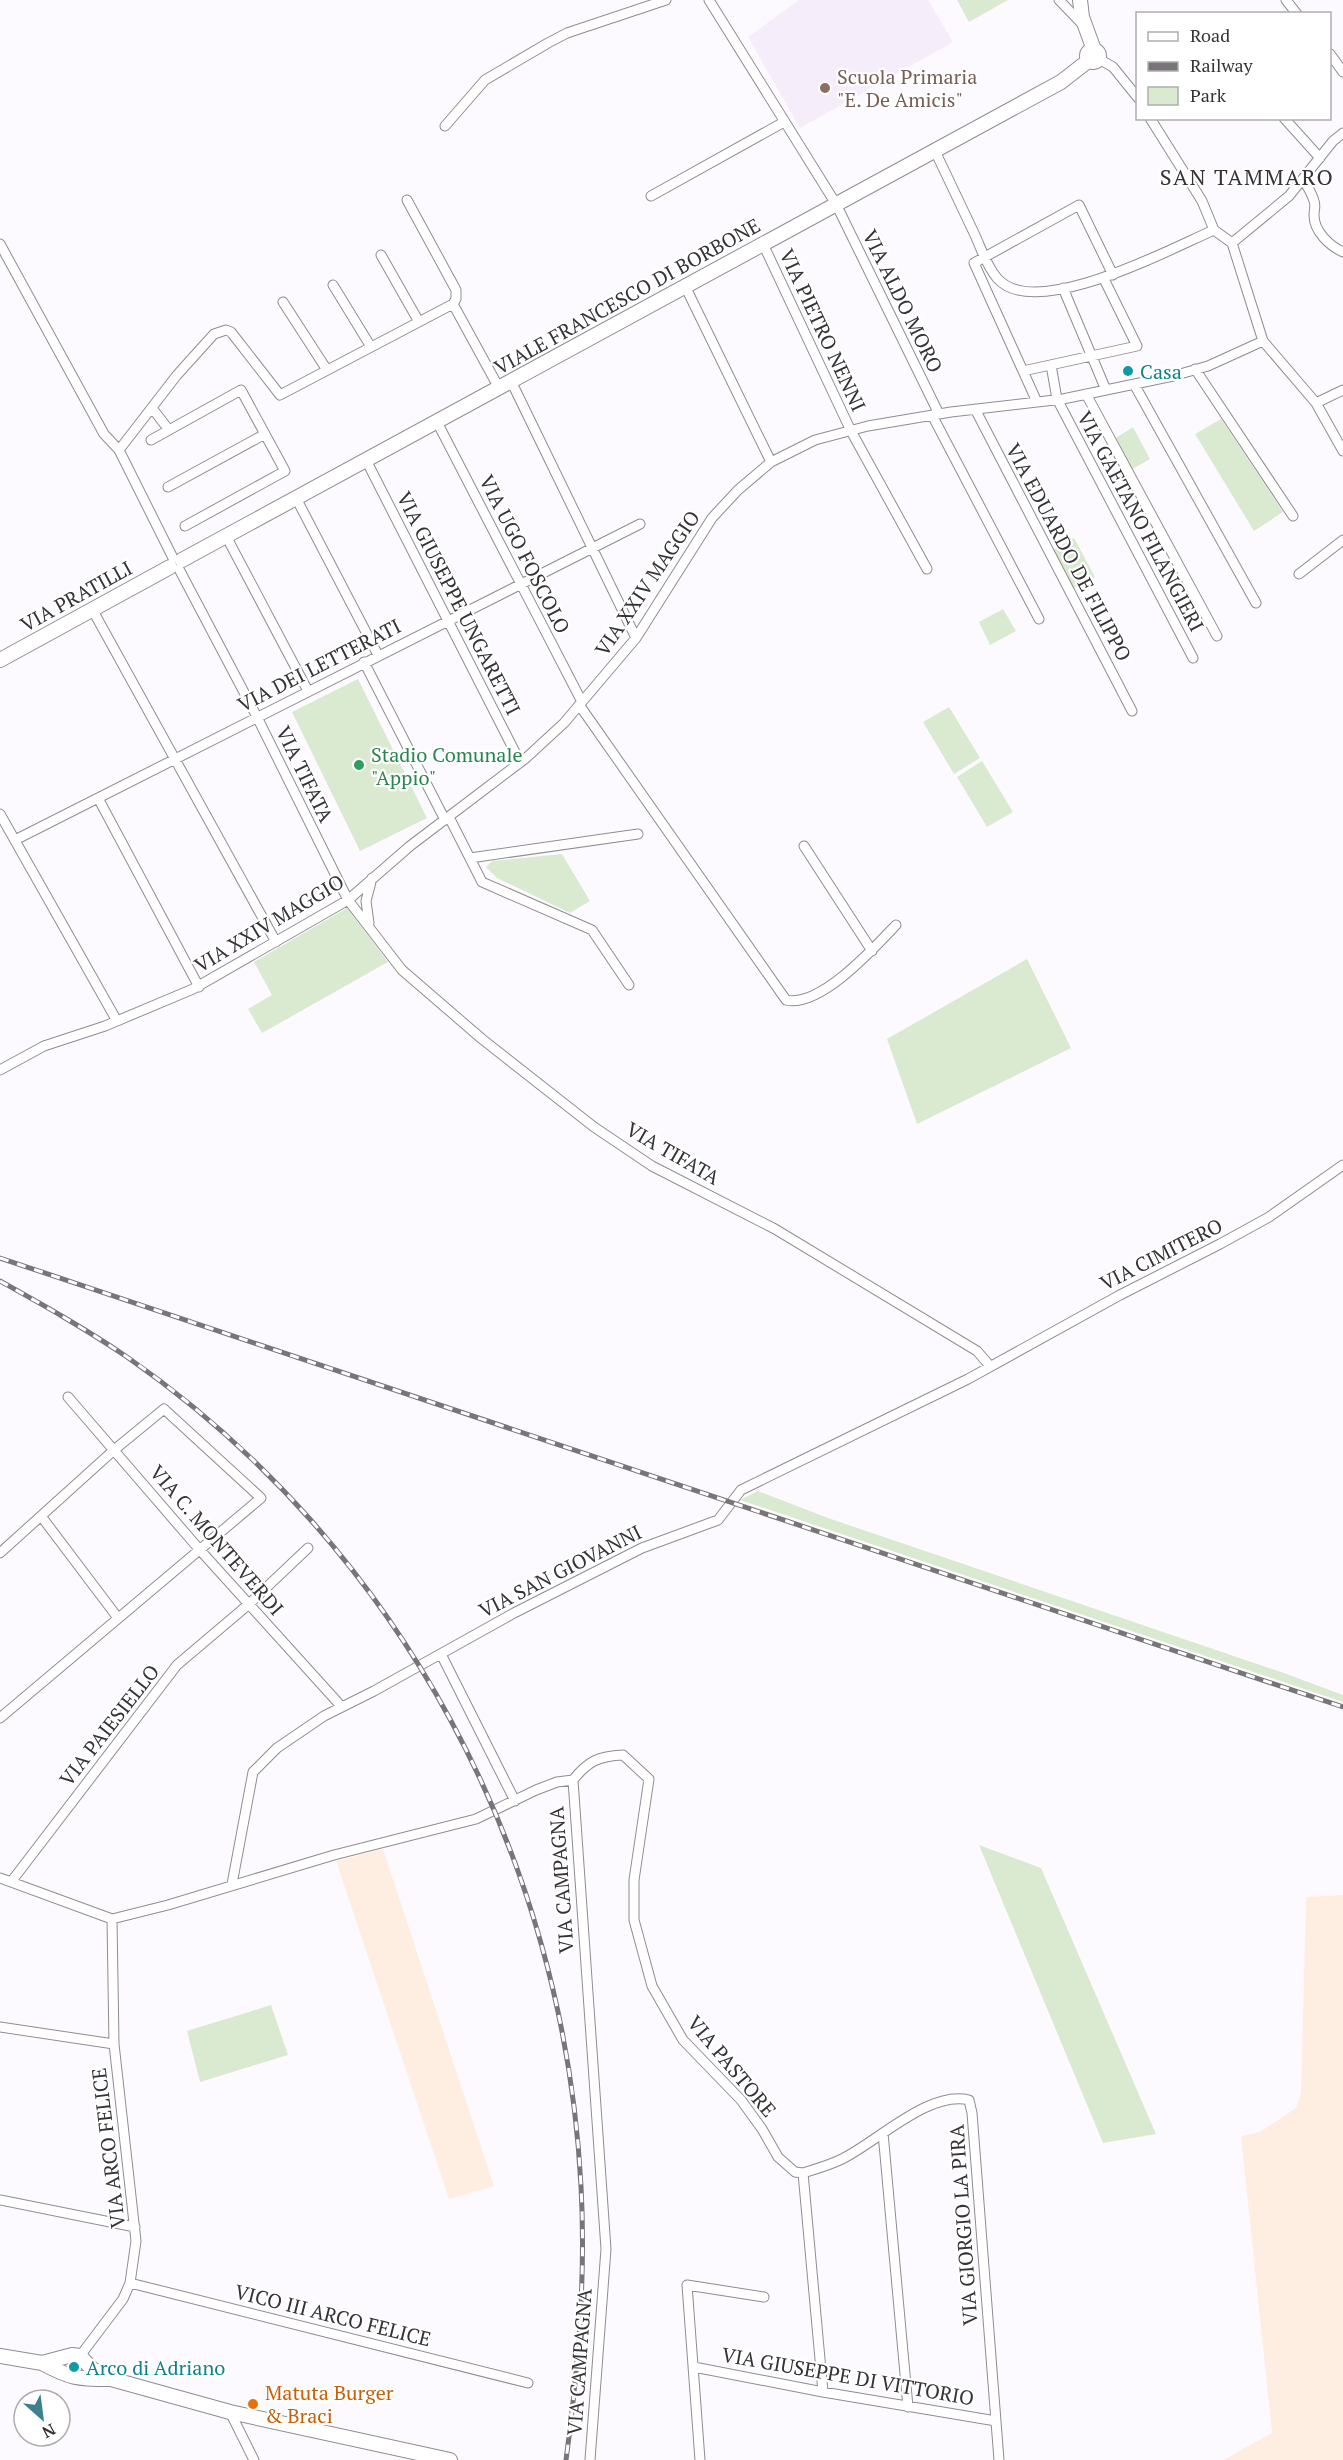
<svg xmlns="http://www.w3.org/2000/svg" width="1343" height="2460" font-family="'PT Serif',serif">
<style>
.industrial{fill:#feeee2}
.built{fill:#f5edfa}
.green{fill:#d9ead0}
.lines{fill:none;stroke-linecap:round;stroke-linejoin:round}
.street-casing{stroke:#908c92;stroke-width:11}
.secondary-casing{stroke:#908c92;stroke-width:16}
.street{stroke:#fff;stroke-width:9}
.secondary{stroke:#fff;stroke-width:14}
.rail-casing{stroke:#777578;stroke-width:5}
.rail{stroke:#fff;stroke-width:3;stroke-dasharray:9;stroke-linecap:butt}
.education-dot{fill:#8d6e63;stroke:#fff;stroke-width:2}
.culture-dot{fill:#0f9aa8;stroke:#fff;stroke-width:2}
.leisure-dot{fill:#2e9e5b;stroke:#fff;stroke-width:2}
.food-dot{fill:#e8710a;stroke:#fff;stroke-width:2}
.labels{text-anchor:middle;dominant-baseline:central;stroke-width:4.5;stroke-linejoin:round;paint-order:stroke}
.education-label{font-size:20px;fill:#785e54;stroke:#fff;text-anchor:start}
.street-label{font-size:20px;fill:#353336;stroke:#fff}
.culture-label{font-size:20px;fill:#0d838f;stroke:#fff;text-anchor:start}
.leisure-label{font-size:20px;fill:#27864d;stroke:#fff;text-anchor:start}
.food-label{font-size:20px;fill:#c56008;stroke:#fff;text-anchor:start}
.quarter-label{font-size:22px;letter-spacing:1.5px;fill:#353336;stroke:#fff}
</style>
<rect width="100%" height="100%" fill="#fdfaff"/>
<path class="industrial" d="M383,1849L494,2186L449,2199L336,1861Z
M1343,1895V2460H1223L1272,2433L1241,2136L1260,2132L1296,2108L1301,2093L1306,1897Z"/>
<path class="built" d="M799,0H928L953,42L800,128L748,37Z"/>
<path class="green" d="M957,0H1008L969,22Z
M1221,419L1283,512L1254,531L1195,434Z
M1133,427L1150,459L1131,470L1114,439Z
M1074,538L1095,577L1074,588L1053,550Z
M1003,609L1016,631L990,645L979,622Z
M358,679L427,818L360,851L292,712Z
M949,707L980,758L954,774L923,722Z
M982,761L1013,812L987,827L957,777Z
M562,854L590,901L570,913L497,878L486,867L492,861Z
M347,908L388,962L262,1033L248,1009L272,995L254,962Z
M1027,959L1071,1048L917,1124L887,1039Z
M758,1491L828,1518L1284,1673L1343,1695V1702L740,1500Z
M979,1845L1041,1868L1156,2134L1103,2143Z
M271,2005L288,2055L200,2082L187,2031Z"/>
<g class="lines">
<defs>
<path id="street" d="M709,0L836,204L939,414
M1059,0L1084,26
M1286,0L1297,14
M1330,54L1343,72
M1099,59L1113,67L1138,98
M1150,118L1202,201L1214,230
M1284,118L1320,158
M445,126L485,80L548,43L567,33L666,0
M935,151C948,178 961,206 974,233C981,248 986,265 997,278C1034,322 1170,249 1214,230
M1303,179C1307,186 1312,193 1314,201C1316,206 1314,210 1314,215C1314,232 1330,246 1343,252
M651,196L784,122
M407,200L456,290V299L453,304
M1214,230L1232,243L1263,341L1316,403L1343,451
M1232,243L1289,196L1333,141L1343,133
M0,244L104,434L119,450L173,558
M763,244L851,431L927,569
M381,255L419,322
M333,285L371,347
M685,286L771,462
M1063,288L1106,390
M283,302L327,370
M1051,365L1057,399L1193,658
M1195,369L1293,516
M1023,371L1137,346L1104,279
M511,381L636,638
M1134,384L1256,603
M1086,394L1217,636
M1037,402L974,263L1079,205L1113,275
M1316,403L1343,390
M152,408L169,430L241,390L285,471L185,526
M975,409L1132,711
M932,415L1039,619
M437,422L582,702
M151,440L169,430
M119,450L177,375L214,334L226,330L231,332L280,395L453,304L499,388
M366,460L520,762
M168,487L265,434
M296,498L378,655
M226,536L308,691
M179,569L257,717L348,900L402,970L482,1039L594,1127L652,1166L775,1229L977,1351L990,1366
M1299,574L1343,540
M92,609L276,942
M364,662L445,820
M580,706L786,1000C820,1008 874,948 896,925
M98,798L199,987
M0,814L117,1021
M449,817L482,882L592,930L629,985
M15,840L640,524
M804,846L872,951
M470,858L638,834
M369,923L366,901L372,878
M0,1070L44,1046L105,1026L193,989L348,900L410,846L526,758L564,723L636,638L712,518L738,490L771,462L815,440L868,426L951,412L1063,399L1173,376L1208,366L1263,341
M68,1397L199,1549L341,1706
M41,1516L118,1618
M0,1553L114,1450L164,1409L261,1498L0,1718
M441,1654L515,1801
M573,1780C588,1761 599,1756 623,1755L649,1779L634,1880V1920L652,1986L683,2040L741,2100L762,2129L778,2157L795,2172L803,2173
M0,1878L112,1919
M11,1882L177,1665L249,1604L308,1548
M232,1884L253,1772L277,1748L324,1716L374,1691L514,1613L642,1548L718,1520L741,1490L968,1379L1120,1295L1220,1244L1269,1217L1343,1165
M112,1919L168,1905L334,1855L476,1819L536,1790L557,1782L573,1780L606,2249L590,2460
M0,2027L114,2044
M883,2133L908,2407
M803,2173C816,2169 830,2165 842,2159C877,2142 929,2090 969,2100L972,2113L999,2460
M803,2173L823,2392
M0,2200L135,2227
M130,2283L528,2383
M80,2356L123,2299L130,2283L136,2241L114,2044L112,1919
M694,2367L823,2392L996,2421
M230,2412L254,2460
M700,2460L687,2285L764,2297"/>
<path id="secondary" d="M1080,0L1082,17L1094,50
M1087 56a6 6 0 1 1 12 0a6 6 0 1 1-12 0Z
M182,560L1061,82L1088,61
M0,660L170,567
M0,2356L42,2363L72,2355L80,2356L92,2369L111,2379L230,2412L450,2460
M42,2363C70,2378 77,2379 109,2379"/>
</defs>
<use href="#street" class="street-casing"/>
<use href="#secondary" class="secondary-casing"/>
<use href="#street" class="street"/>
<use href="#secondary" class="secondary"/>
<defs>
<path id="rail" d="M0,1258L1343,1707
M0,1281C43,1305 86,1329 127,1357C400,1546 564,1857 581,2186C586,2278 578,2369 566,2460"/>
</defs>
<use href="#rail" class="rail-casing"/>
<use href="#rail" class="rail"/>
</g>
<circle class="education-dot" cx="825" cy="88" r="6"/>
<g class="culture-dot">
<circle cx="1128" cy="371" r="6"/>
<circle cx="74" cy="2367" r="6"/>
</g>
<circle class="leisure-dot" cx="359" cy="765" r="6"/>
<circle class="food-dot" cx="253" cy="2404" r="6"/>
<g class="labels">
<g class="education-label">
<text x="837" y="76">Scuola Primaria<tspan x="837" dy="23">"E. De Amicis"</tspan></text>
</g>
<g class="street-label">
<text transform="translate(627 296) rotate(-29)">VIALE FRANCESCO DI BORBONE</text>
<text transform="translate(903 301) rotate(64)">VIA ALDO MORO</text>
<text transform="translate(823 330) rotate(65)">VIA PIETRO NENNI</text>
<text transform="translate(1141 521) rotate(62)">VIA GAETANO FILANGIERI</text>
<text transform="translate(1069 552) rotate(62)">VIA EDUARDO DE FILIPPO</text>
<text transform="translate(525 554) rotate(63)">VIA UGO FOSCOLO</text>
<text transform="translate(647 583) rotate(-56)">VIA XXIV MAGGIO</text>
<text transform="translate(76 596) rotate(-29)">VIA PRATILLI</text>
<text transform="translate(459 603) rotate(63)">VIA GIUSEPPE UNGARETTI</text>
<text transform="translate(319 665) rotate(-27)">VIA DEI LETTERATI</text>
<text transform="translate(305 774) rotate(64)">VIA TIFATA</text>
<text transform="translate(269 923) rotate(-31)">VIA XXIV MAGGIO</text>
<text transform="translate(673 1153) rotate(30)">VIA TIFATA</text>
<text transform="translate(1161 1254) rotate(-27)">VIA CIMITERO</text>
<text transform="translate(217 1540) rotate(49)">VIA C. MONTEVERDI</text>
<text transform="translate(560 1571) rotate(-27)">VIA SAN GIOVANNI</text>
<text transform="translate(109 1725) rotate(-52)">VIA PAIESIELLO</text>
<text transform="translate(561 1880) rotate(-94)">VIA CAMPAGNA</text>
<text transform="translate(732 2066) rotate(50)">VIA PASTORE</text>
<text transform="translate(108 2148) rotate(-97)">VIA ARCO FELICE</text>
<text transform="translate(963 2225) rotate(-94)">VIA GIORGIO LA PIRA</text>
<text transform="translate(333 2315) rotate(14)">VICO III ARCO FELICE</text>
<text transform="translate(579 2362) rotate(-86)">VIA CAMPAGNA</text>
<text transform="translate(848 2376) rotate(10)">VIA GIUSEPPE DI VITTORIO</text>
</g>
<g class="culture-label">
<text x="1140" y="371">Casa</text>
<text x="86" y="2367">Arco di Adriano</text>
</g>
<g class="leisure-label">
<text x="371" y="754">Stadio Comunale<tspan x="371" dy="23">"Appio"</tspan></text>
</g>
<g class="food-label">
<text x="265" y="2392">Matuta Burger<tspan x="265" dy="23">&amp; Braci</tspan></text>
</g>
<g class="quarter-label">
<text x="1247" y="176">SAN TAMMARO</text>
</g>
</g>
<rect x="1136" y="12" width="195" height="108" fill="#ffffff" stroke="#aeadaf" stroke-width="1.5"/>
<rect x="1148" y="32" width="30" height="9" fill="#ffffff" stroke="#aeadaf" stroke-width="1.5"/>
<text x="1190" y="42" font-size="18" fill="#353336">Road</text>
<rect x="1148" y="62" width="30" height="9" fill="#777578" stroke="#aeadaf" stroke-width="1.5"/>
<text x="1190" y="72" font-size="18" fill="#353336">Railway</text>
<rect x="1148" y="87" width="30" height="18" fill="#d9ead0" stroke="#aeadaf" stroke-width="1.5"/>
<text x="1190" y="102" font-size="18" fill="#353336">Park</text>
<g transform="translate(42 2418) rotate(152)"><circle r="28" fill="#ffffff" stroke="#aeadaf" stroke-width="1.5"/>
<path d="M0-4.5L10 22L0 15L-10 22Z" fill="#3d8090"/>
<text y="-9" font-size="16" font-weight="bold" text-anchor="middle" fill="#353336">N</text>
</g>
</svg>
